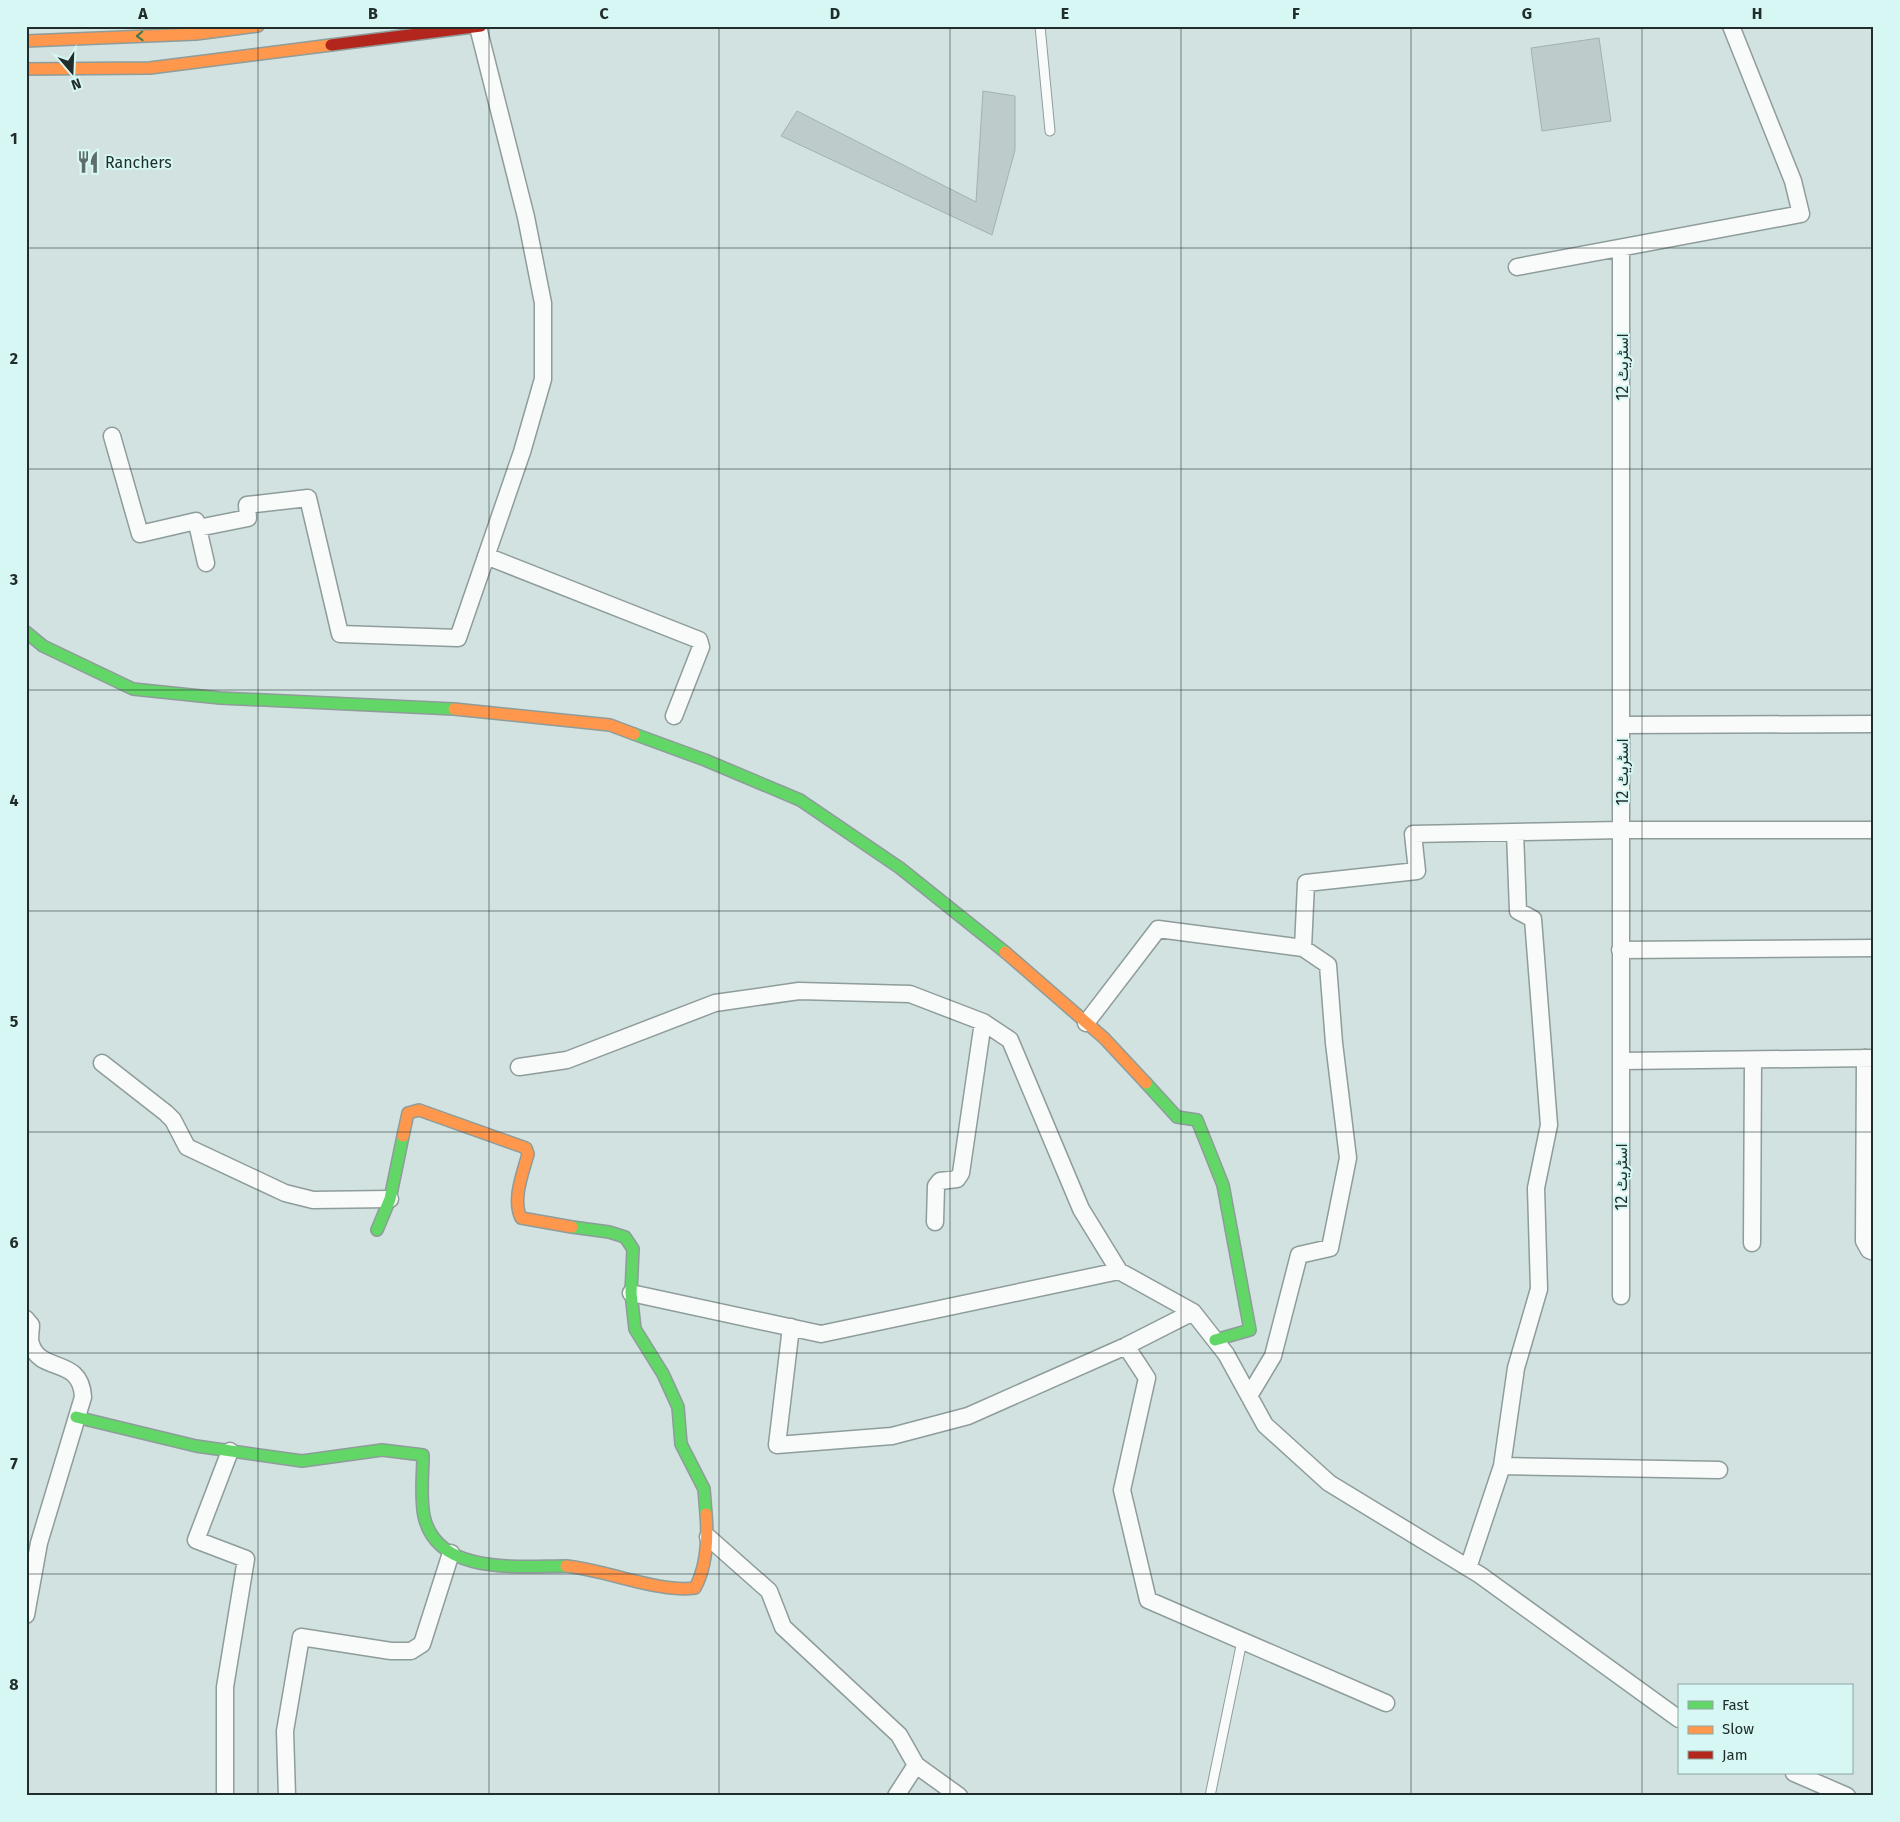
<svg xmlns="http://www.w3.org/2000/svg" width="1900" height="1822" font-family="'Fira Sans',Vazirmatn,sans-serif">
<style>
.building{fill:#bdcbcb;stroke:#a3b1b1}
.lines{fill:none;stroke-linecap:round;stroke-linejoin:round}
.lane-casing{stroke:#8e9c9a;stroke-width:11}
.street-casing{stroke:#8e9c9a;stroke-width:19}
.fast-casing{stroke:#8e9c9a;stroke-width:14}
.slow-casing{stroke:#8e9c9a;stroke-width:14}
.jam-casing{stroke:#8e9c9a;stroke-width:14}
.lane{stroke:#f8fbfa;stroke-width:9}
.street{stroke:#f8fbfa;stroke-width:16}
.fast{stroke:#63d668;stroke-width:11}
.slow{stroke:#ff974d;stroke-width:11}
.jam{stroke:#b3261e;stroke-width:11}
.oneway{stroke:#3e7946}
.grid{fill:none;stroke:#202d2b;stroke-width:1;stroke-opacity:0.55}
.labels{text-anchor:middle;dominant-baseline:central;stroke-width:4;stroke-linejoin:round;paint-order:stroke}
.poi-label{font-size:16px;fill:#202d2b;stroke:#d6f7f3;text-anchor:start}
.street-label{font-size:16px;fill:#202d2b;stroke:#d6f7f3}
.neatline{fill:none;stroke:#202d2b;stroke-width:2}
.grid-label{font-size:16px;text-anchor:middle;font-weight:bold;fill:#202d2b}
</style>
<rect width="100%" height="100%" fill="#d1e2e0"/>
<path class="building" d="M1599,38L1611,121L1542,131L1531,48Z
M983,91L1015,96V150L992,235L781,136L797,111L976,202Z"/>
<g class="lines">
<defs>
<path id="lane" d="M1040,26L1050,131
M1210,1796L1242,1641"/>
<path id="street" d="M1517,267L1801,214L1793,181L1731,26
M112,436L140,534L196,521L198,528
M486,556L699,640L701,647L674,716
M206,563L198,528L248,518L247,505L308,498L340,634L458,638L522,452L543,379V303L526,217L478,27
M1622,725L1874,724
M1620,950L1874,948
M1086,1023L1158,929L1303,948L1306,883L1417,871L1413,834L1622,830H1874
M1865,1058L1864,1241L1869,1250L1874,1252
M1621,1061L1874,1058
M102,1063L166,1113L173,1120L187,1147L285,1193L313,1200L390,1199
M519,1067L567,1060L715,1003L799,991L910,994L983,1022L1010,1040L1081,1209L1119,1271L1193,1312L1226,1354L1265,1425L1329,1483L1480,1575L1679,1719
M935,1222L936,1186L940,1181L957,1179L961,1173L983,1022
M1752,1243L1753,1060
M631,1293L821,1334L1119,1271
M1621,1296V249
M1193,1312L1126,1346L1147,1378L1122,1490L1148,1600L1386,1703
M26,1319L31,1325C31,1330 29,1339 31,1344C40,1374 81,1356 83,1397L39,1543L26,1615
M791,1327L777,1445L892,1436L968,1416L1126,1346
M1249,1396L1273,1356L1299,1255L1330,1248L1348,1158L1334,1043L1328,965L1303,948
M1502,1466L1719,1470
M708,1537L769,1591L783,1627L899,1735L916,1765L959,1796
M1468,1568L1502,1466L1516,1368L1539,1289L1536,1188L1549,1125L1533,919L1518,911L1515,832
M1794,1773L1847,1796
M225,1796V1687L246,1559L196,1540L230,1451
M287,1796L285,1731L301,1637L391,1651H411L422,1644L451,1553
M896,1796L916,1765"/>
<path id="fast" d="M26,632L43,646L133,689L220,698L454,709
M634,734L705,760L800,800L900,868L1005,952
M1146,1083L1177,1117L1197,1120L1223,1185L1250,1330L1215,1340
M572,1227L609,1232L625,1237L633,1249L631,1293L635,1329L663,1374L678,1407L681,1444L704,1489L706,1514
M377,1230L390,1199L403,1136
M76,1417L196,1446L302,1461L382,1450L423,1455C423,1475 420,1496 424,1516C437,1576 520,1566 566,1566"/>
<path id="slow" d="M26,41L196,34L258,26
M26,69L150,68L331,45
M454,709L610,725L634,734
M1005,952L1104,1038L1146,1083
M403,1136L408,1113L419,1110L526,1148L528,1154C523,1173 512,1199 521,1218L572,1227
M566,1566C606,1570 659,1593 695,1588C707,1566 708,1539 706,1514"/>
<path id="jam" d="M331,45L481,26"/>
</defs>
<use href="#lane" class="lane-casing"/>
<use href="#street" class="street-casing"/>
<use href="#fast" class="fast-casing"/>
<use href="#slow" class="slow-casing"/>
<use href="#jam" class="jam-casing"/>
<use href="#lane" class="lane"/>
<use href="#street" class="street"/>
<use href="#fast" class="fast"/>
<use href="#slow" class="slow"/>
<use href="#jam" class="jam"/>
</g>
<defs><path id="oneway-chevron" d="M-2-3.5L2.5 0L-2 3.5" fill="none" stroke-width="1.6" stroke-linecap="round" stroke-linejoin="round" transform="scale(1.25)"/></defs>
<use class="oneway" href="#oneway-chevron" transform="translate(140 36) rotate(178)"/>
<path class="grid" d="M258,26V1796M489,26V1796M719,26V1796M950,26V1796M1181,26V1796M1411,26V1796M1642,26V1796M26,248H1874M26,469H1874M26,690H1874M26,911H1874M26,1132H1874M26,1353H1874M26,1574H1874"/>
<defs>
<symbol id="restaurant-bare" viewBox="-9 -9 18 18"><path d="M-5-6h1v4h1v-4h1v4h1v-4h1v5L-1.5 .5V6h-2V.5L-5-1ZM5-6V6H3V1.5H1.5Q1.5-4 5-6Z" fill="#5e6c6a" stroke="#d6f7f3" stroke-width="2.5" paint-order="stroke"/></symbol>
</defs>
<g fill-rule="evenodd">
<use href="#restaurant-bare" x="72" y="146" width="32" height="32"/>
</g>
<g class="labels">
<g class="poi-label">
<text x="105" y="162">Ranchers</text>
</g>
<g class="street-label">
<text transform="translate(1622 367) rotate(-90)">اسٹریٹ 12</text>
<text transform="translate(1622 772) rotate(-90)">اسٹریٹ 12</text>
<text transform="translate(1621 1177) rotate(-90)">اسٹریٹ 12</text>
</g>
</g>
<rect width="1900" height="1822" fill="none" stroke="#d6f7f3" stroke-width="55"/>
<rect x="1678" y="1684" width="175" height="90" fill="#d6f7f3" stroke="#8da6a3"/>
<rect x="1688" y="1701" width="25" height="8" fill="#63d668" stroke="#8da6a3"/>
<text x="1722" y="1710" font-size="15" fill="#202d2b">Fast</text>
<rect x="1688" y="1726" width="25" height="8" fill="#ff974d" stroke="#8da6a3"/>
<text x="1722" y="1734" font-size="15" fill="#202d2b">Slow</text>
<rect x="1688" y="1751" width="25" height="8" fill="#b3261e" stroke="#8da6a3"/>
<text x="1722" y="1760" font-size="15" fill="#202d2b">Jam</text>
<g transform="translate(72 72) rotate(161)" stroke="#d6f7f3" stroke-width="4" paint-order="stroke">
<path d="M0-4L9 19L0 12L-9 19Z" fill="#202d2b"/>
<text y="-8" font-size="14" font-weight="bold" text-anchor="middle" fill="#202d2b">N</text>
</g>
<rect x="28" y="28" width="1844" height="1766" class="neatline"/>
<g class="grid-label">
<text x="143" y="19">A</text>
<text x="373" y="19">B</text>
<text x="604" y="19">C</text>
<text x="835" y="19">D</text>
<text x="1065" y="19">E</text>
<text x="1296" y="19">F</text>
<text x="1527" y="19">G</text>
<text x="1757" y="19">H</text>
<text x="14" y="144">1</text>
<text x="14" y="364">2</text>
<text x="14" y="585">3</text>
<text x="14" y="806">4</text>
<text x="14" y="1027">5</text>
<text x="14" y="1248">6</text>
<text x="14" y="1469">7</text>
<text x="14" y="1690">8</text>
</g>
</svg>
